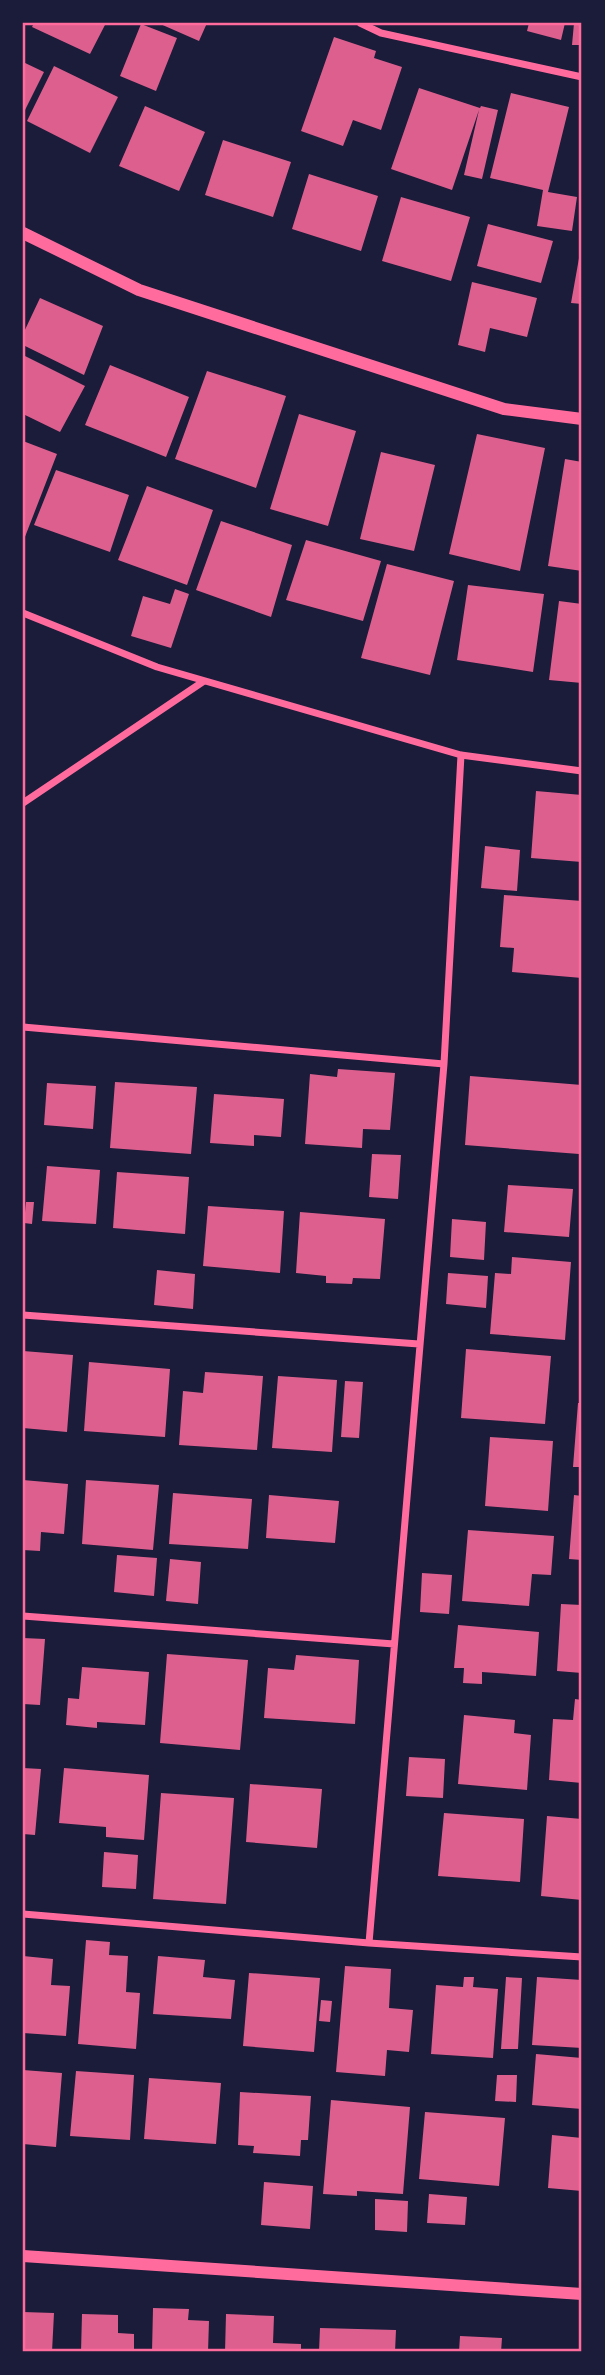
<svg xmlns="http://www.w3.org/2000/svg" width="605" height="2375" font-family="Ubuntu,sans-serif">
<style>
.building{fill:#dd5f8e}
.lines{fill:none;stroke-linecap:round;stroke-linejoin:round}
.minor{stroke:#ff6b9d;stroke-width:7}
.tertiary{stroke:#ff6b9d;stroke-width:12}
.neatline{fill:none;stroke:#ff6b9d;stroke-width:2.5}
</style>
<rect width="100%" height="100%" fill="#1b1b3a"/>
<path class="building" d="M34,23H106L90,54L32,27Z
M158,23H207L199,41Z
M529,23H565L561,40L527,31Z
M574,23H582V45H572Z
M141,24L177,38L156,91L120,76Z
M334,37L376,51L374,58L402,67L381,130L353,120L343,146L301,131Z
M23,62L44,72L25,110L23,109Z
M54,66L118,97L90,153L27,121Z
M419,88L480,108L481,106L498,110L482,179L464,175L479,110L452,190L391,169Z
M511,93L569,107L548,192L577,197L572,231L537,226L543,190L490,178Z
M145,106L205,132L179,191L119,166Z
M223,140L291,162L273,217L205,195Z
M309,174L378,196L361,251L292,229Z
M401,197L470,217L451,281L382,261Z
M488,224L553,241L541,283L477,266Z
M581,247H582V304L571,303Z
M472,282L537,298L527,337L490,328L485,352L458,345Z
M40,298L103,326L84,375L23,345V334Z
M23,355L85,386L60,432L23,414Z
M110,365L189,397L166,457L85,425Z
M207,371L286,396L256,488L175,459Z
M299,414L356,431L328,526L270,509Z
M477,434L545,448L520,571L449,554Z
M23,441L57,454L23,542Z
M381,452L435,465L414,551L360,539Z
M565,459L582,462V571L548,566Z
M56,470L129,495L110,552L34,525Z
M147,486L213,510L187,585L118,560Z
M221,521L292,545L271,617L196,590Z
M306,540L381,561L363,621L286,600Z
M387,564L454,581L430,675L361,658Z
M468,585L544,594L533,672L457,660Z
M175,589L189,594L171,648L131,636L143,596L170,604Z
M559,601L582,604V683L549,680Z
M536,791L582,795V862L531,858Z
M485,846L520,850L517,891L481,888Z
M504,895L582,901V978L512,972L514,948L500,947Z
M338,1069L395,1073L390,1130L363,1129L362,1148L305,1144L310,1074L337,1077Z
M470,1076L582,1085L579,1154L465,1145Z
M115,1082L197,1087L191,1154L110,1148Z
M47,1083L96,1086L93,1129L44,1125Z
M214,1094L284,1099L281,1137L254,1135V1146L210,1143Z
M372,1154L401,1155L398,1199L369,1197Z
M47,1166L100,1170L96,1224L42,1221Z
M117,1172L189,1177L185,1234L113,1228Z
M508,1185L573,1189L569,1237L504,1232Z
M26,1202H34L32,1224L24,1223Z
M208,1206L284,1211L280,1273L203,1266Z
M300,1212L385,1219L380,1279L353,1278L352,1284L326,1283V1276L296,1273Z
M452,1219L486,1222L484,1260L450,1257Z
M512,1257L571,1262L565,1340L490,1334L495,1273L511,1274Z
M157,1270L195,1274L193,1309L154,1305Z
M448,1273L488,1276L486,1308L446,1304Z
M466,1349L551,1356L545,1424L461,1418Z
M23,1351L73,1355L67,1432L23,1428Z
M89,1362L170,1369L165,1437L84,1431Z
M205,1372L263,1376L257,1450L179,1445L183,1391L203,1393Z
M278,1376L337,1380L332,1452L272,1448Z
M345,1381L363,1382L359,1438L341,1437Z
M578,1403H582V1467H573Z
M490,1437L553,1441L548,1511L485,1506Z
M23,1480L68,1484L64,1534L41,1532L40,1551L23,1550Z
M86,1480L159,1485L153,1550L82,1544Z
M173,1493L252,1499L248,1549L169,1544Z
M269,1495L339,1501L335,1543L266,1538Z
M574,1495L582,1496V1560L569,1559Z
M468,1530L554,1536L551,1575L532,1574L529,1606L462,1601Z
M117,1555L157,1558L154,1596L114,1592Z
M170,1559L201,1562L198,1604L166,1601Z
M422,1573L452,1575L449,1614L420,1612Z
M561,1604L582,1605V1673L557,1671Z
M458,1625L539,1632L536,1676L482,1672V1684L463,1683L464,1668H454Z
M23,1638L45,1639L40,1705L23,1704Z
M167,1654L248,1660L240,1750L160,1743Z
M296,1655L359,1660L355,1724L264,1718L268,1668L294,1670Z
M82,1667L149,1672L145,1725L97,1722V1728L66,1725L68,1698L79,1699Z
M575,1699L582,1700V1783L549,1780L553,1719L573,1720Z
M464,1715L515,1720L514,1733L531,1735L527,1790L458,1784Z
M409,1757L445,1759L443,1798L406,1796Z
M23,1768L41,1769L35,1835L23,1834Z
M64,1768L149,1775L144,1840L106,1837V1827L59,1823Z
M250,1784L322,1789L317,1848L246,1842Z
M161,1793L234,1798L226,1904L153,1899Z
M444,1813L524,1819L520,1882L438,1876Z
M547,1816L582,1819V1900L541,1896Z
M104,1852L138,1855L136,1889L102,1887Z
M86,1940L110,1942L109,1955L128,1956L126,1992L140,1993L136,2049L78,2044Z
M23,1956L53,1959L51,1985L70,1986L66,2036L23,2033Z
M158,1956L205,1960L203,1977L235,1980L231,2019L153,2014Z
M345,1966L391,1969L389,2008L413,2010L409,2052L387,2050L385,2076L336,2072Z
M249,1973L320,1978L314,2052L243,2046Z
M464,1977H474L473,1987L498,1989L493,2058L431,2054L436,1985L463,1987Z
M506,1977L522,1978L518,2049H501Z
M537,1977L582,1980V2048L532,2045Z
M321,2000L332,2001L330,2022L319,2021Z
M536,2054L582,2058V2109L532,2105Z
M23,2070L62,2073L56,2147L23,2144Z
M76,2071L134,2075L130,2140L70,2136Z
M497,2075H517L516,2102L495,2101Z
M149,2078L221,2083L216,2144L144,2139Z
M240,2092L311,2096L308,2140H301L300,2156L253,2153L254,2146L238,2145Z
M331,2100L410,2107L403,2194L357,2191V2196L323,2194Z
M425,2112L505,2118L499,2186L419,2179Z
M552,2135L582,2138V2191L548,2188Z
M264,2182L313,2186L310,2229L261,2225Z
M429,2194L467,2197L465,2225L427,2223Z
M375,2199L408,2201L407,2232L375,2230Z
M153,2308L189,2309L188,2320L209,2321L208,2352H152Z
M23,2312L54,2313L52,2352H23Z
M82,2314L118,2315V2333L134,2334V2352H81Z
M226,2314L274,2316L273,2343L301,2344V2352H225Z
M320,2328L396,2330L395,2352H319Z
M460,2336L502,2338L501,2352H459Z"/>
<g class="lines">
<path class="minor" d="M360,23L381,33L582,77
M23,613L157,667L461,755L582,771
M23,803L204,681
M23,1027L444,1064
M23,1315L419,1344
M23,1616L394,1644
M23,1914L369,1943L582,1957
M369,1943L444,1064L461,755"/>
<path class="tertiary" d="M23,233L139,290L504,409L582,419
M23,2256L582,2294"/>
</g>
<rect width="605" height="2375" fill="none" stroke="#1b1b3a" stroke-width="49"/>
<rect x="24" y="24" width="556" height="2326" class="neatline"/>
</svg>
